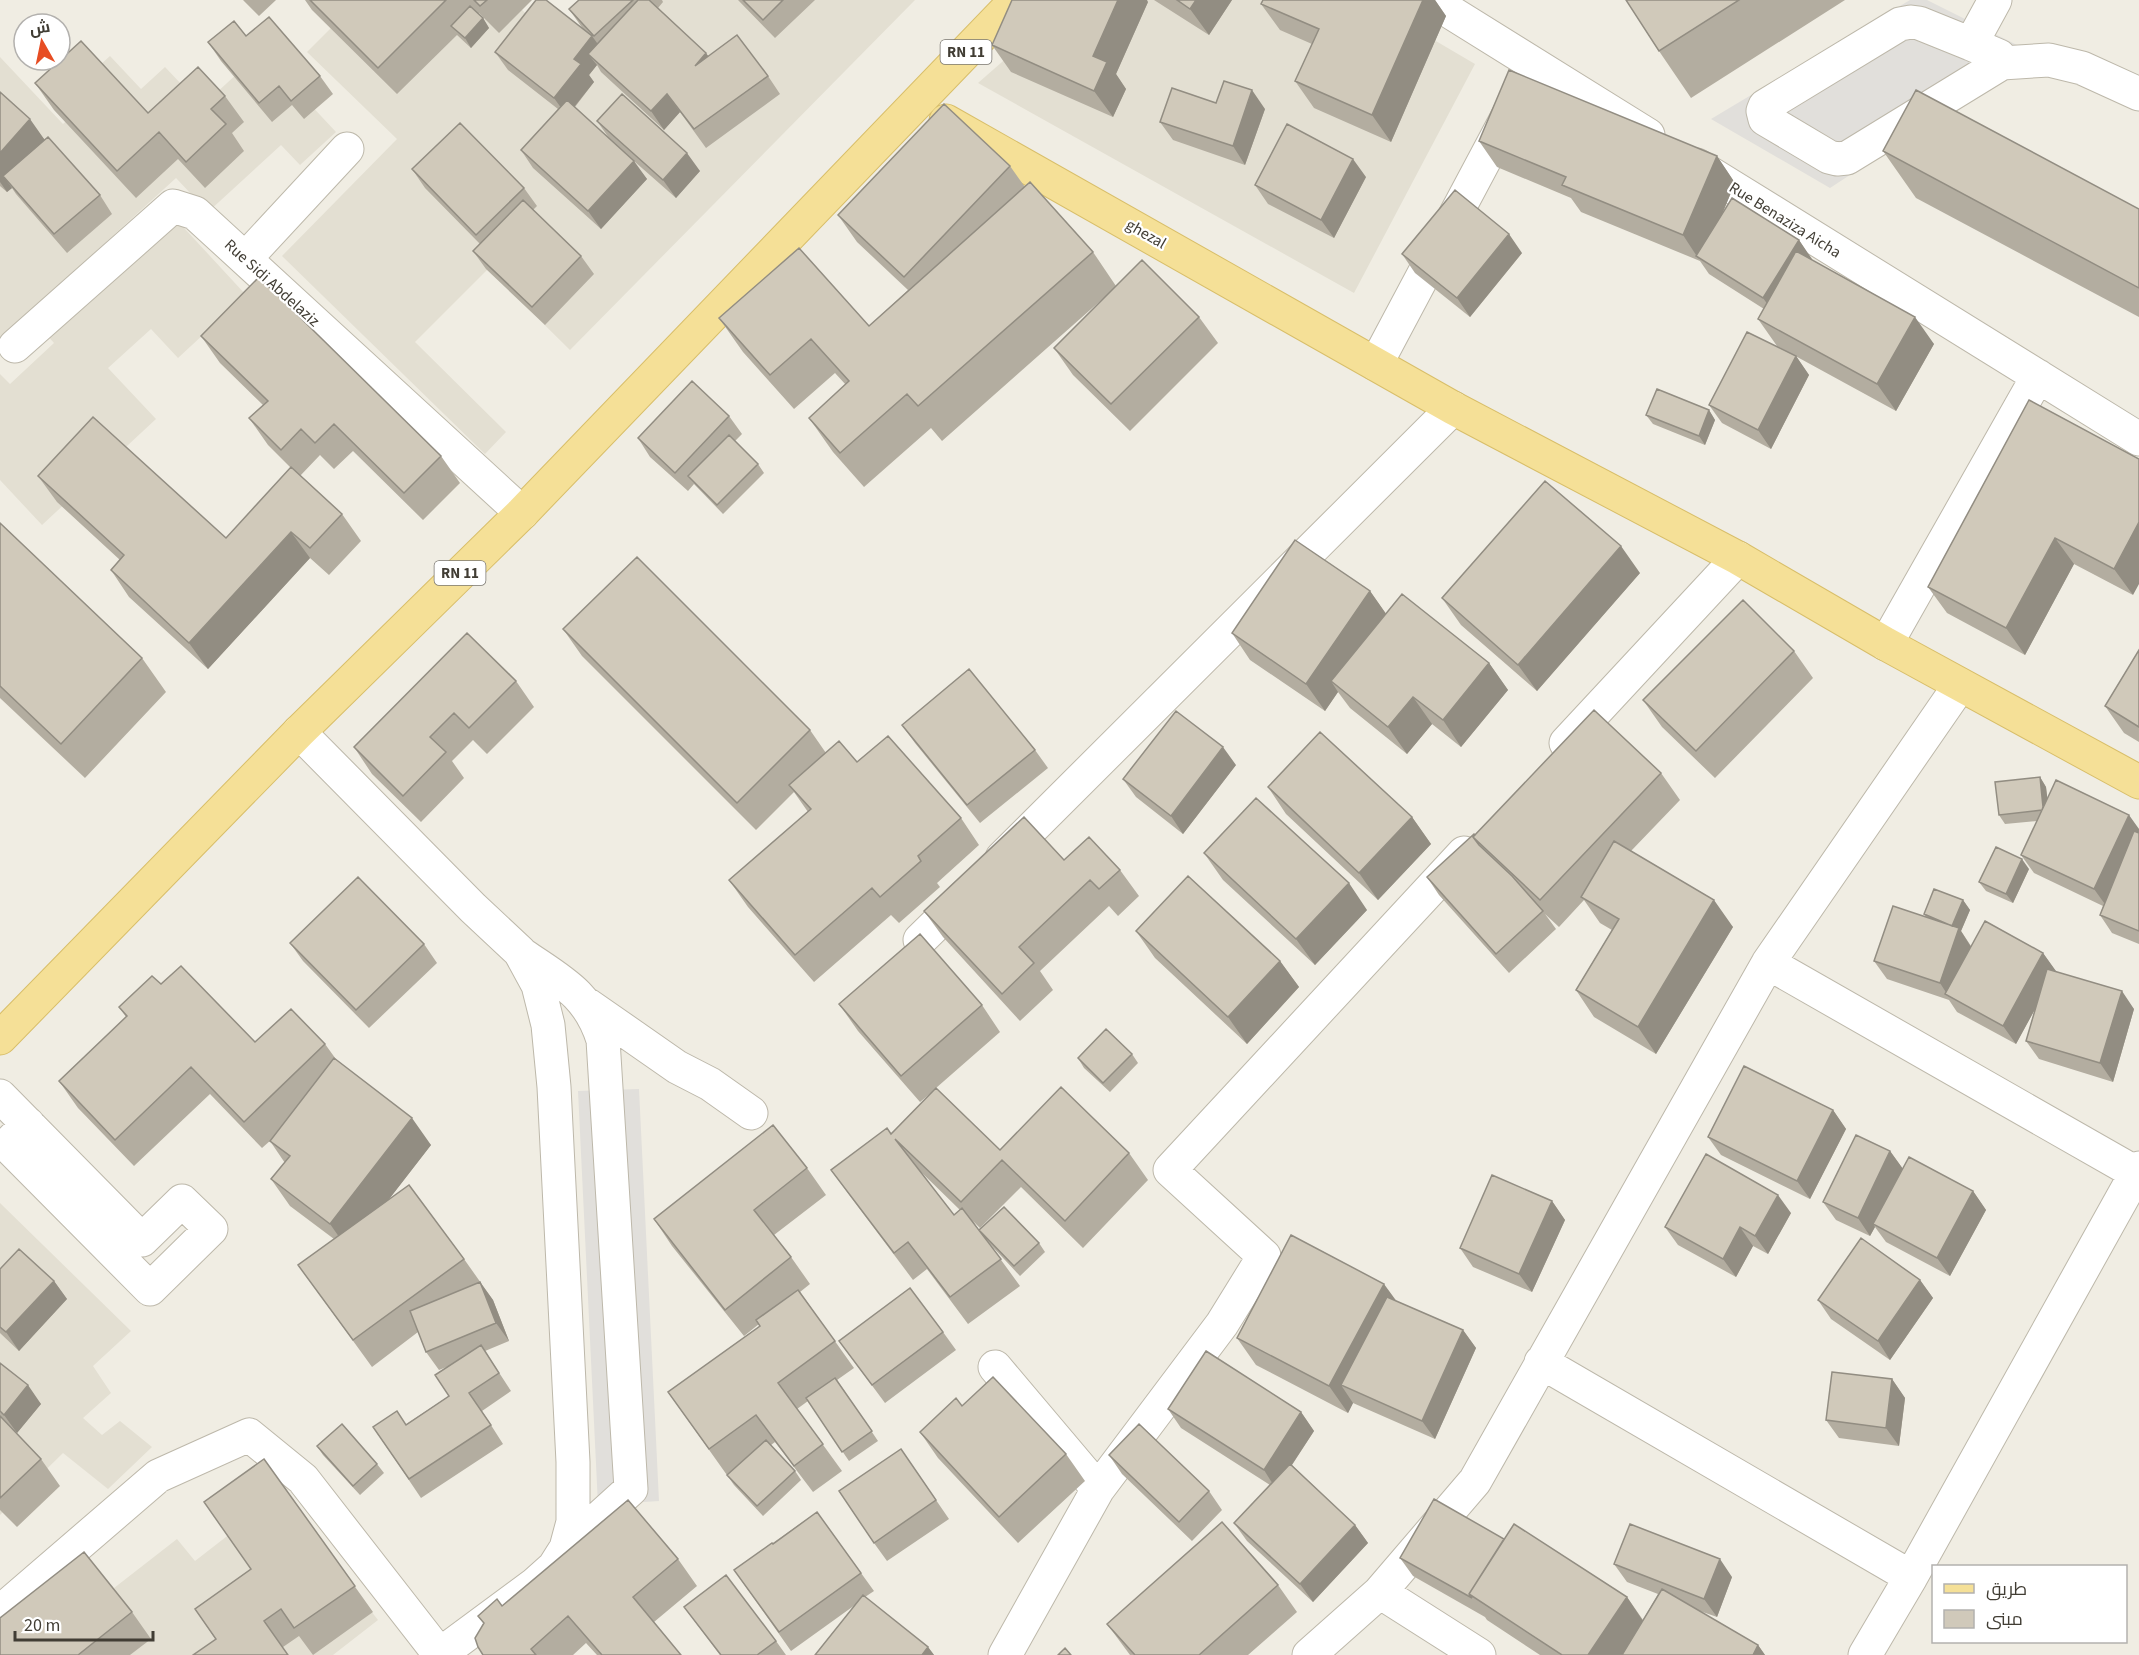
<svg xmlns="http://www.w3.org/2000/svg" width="2139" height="1655" font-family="'Source Sans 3',Cairo,sans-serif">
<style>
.residential{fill:#e3dfd2}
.parking{fill:#e1dfdb}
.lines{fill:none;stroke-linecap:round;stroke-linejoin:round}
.minor-casing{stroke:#bdb8aa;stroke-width:35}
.major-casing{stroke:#d8be69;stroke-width:35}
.minor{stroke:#fff;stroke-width:33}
.major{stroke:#f5e097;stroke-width:33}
.wall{fill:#b3ada0;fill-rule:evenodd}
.shaded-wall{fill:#928d82}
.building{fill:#d0c9ba;stroke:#928d82;stroke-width:1.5}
.labels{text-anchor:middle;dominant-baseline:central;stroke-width:4.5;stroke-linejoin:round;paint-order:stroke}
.shield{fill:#fff;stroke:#7a7771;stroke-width:1.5}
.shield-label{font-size:15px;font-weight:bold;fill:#413d34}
.street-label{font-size:16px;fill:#413d34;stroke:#fff}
</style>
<rect width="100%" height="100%" fill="#f0ede3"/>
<path class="residential" d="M359,0H512L568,55L623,0H915L570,350L488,269L415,342L506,432L485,454L282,256L397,139L307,52Z
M1073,0H1366L1475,64L1354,293L978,83Z
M110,56L141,89L165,67L202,106L239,72L277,69L336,132L300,165L281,145L208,212L176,178L0,339V57L63,124L92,98L79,84Z
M173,216L246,295L178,358L151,329L108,368L156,419L42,525L0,480V374L10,384L54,343L46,334Z
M0,1203L131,1331L93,1366L111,1393L83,1418L102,1435L120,1421L152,1447L108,1489L63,1453L0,1515Z
M280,1495L378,1620L333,1655H28L177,1539L195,1561Z"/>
<path class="parking" d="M1910,0H1927L2035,54L1830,188L1711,119Z
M639,1089L659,1501L598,1505L578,1091Z"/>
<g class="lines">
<defs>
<path id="minor" d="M1431,0L1648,135
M1971,44L1999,56L2002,63L1847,158L1837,159L1829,157L1765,119L1763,111L1765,106L1900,24L1911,22L1919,23L1971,44L1995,0
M2002,63L2049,60L2082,68L2139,94
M1697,165L2139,439
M245,259L347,149
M15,346L173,206L195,213L522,513
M1376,364L1509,114
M1886,644L2038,376
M299,732L473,908L520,952L538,985L548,1025L554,1087L573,1462V1522L566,1548L554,1567L535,1584L439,1655
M1566,743L1738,558
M1002,858L1453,408
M920,940L966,895
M523,955C561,981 589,994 603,1040L631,1489L566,1548
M1768,963L2136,1173
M588,1005L677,1067L710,1084L751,1113
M0,1096L142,1240L182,1201L211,1229L150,1289L7,1145L28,1124
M1541,1362L1911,1577
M995,1367L1098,1489
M1380,1592L1479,1655
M0,1612L158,1476L249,1435L303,1479L440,1655
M1005,1655L1098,1489L1222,1324L1264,1256L1170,1170L1464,853
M1309,1655L1380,1592L1475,1481L1768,963L1960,685
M1865,1655L1911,1577L2139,1168"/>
<path id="major" d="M946,121L1453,408L1738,558L1886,644L2139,782
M0,1038L299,732L522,513L1016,0"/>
</defs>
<use href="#minor" class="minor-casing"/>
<use href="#major" class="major-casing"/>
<use href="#minor" class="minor"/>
<use href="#major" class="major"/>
</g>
<path class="wall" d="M243,0H276L259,16Z
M305,0H532L499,33L479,13L478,14L483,18L489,28L471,48L457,35L397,94L312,10Z
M579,0H662L663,2L658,8L708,56L768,76L780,94L706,148L680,112L664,130L601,72L597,65L589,75L594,82L575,107L609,138L597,121L700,171L676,198L626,154L647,179L601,229L533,168L521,150L558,109L508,70L495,52L583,29L569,9Z
M738,0H815L775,38Z
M1154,0H1232L1209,35Z
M1263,0H1435L1446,16L1391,142L1314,108L1295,81L1312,44L1280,30L1261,4Z
M1626,0H1845L1691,98L1659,51Z
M1148,2L1116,74L1126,89L1113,117L1011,72L992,45Z
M246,36L320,76L333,94L304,119L292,105L272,122L221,61L208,42Z
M35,83L148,113L225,96L244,122L232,133L244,151L205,188L178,159L136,198L54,110Z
M0,92L45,140L100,195L112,214L67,253L16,194L12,188L7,192L0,186Z
M1216,103L1265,109L1245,165L1173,140L1160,122Z
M1479,141L1717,156L1735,183L1722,214L1799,240L1811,259L1934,344L1896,411L1777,346L1758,319L1764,309L1709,274L1700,261L1581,212L1571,198L1497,167Z
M1883,151L2139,209V317L1916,198Z
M1010,166L1025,187L1093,252L1116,286L1199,317L1218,343L1130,431L1073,375L1054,348L1107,295L942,441L931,428L864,487L833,452L809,418L846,385L835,373L794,409L743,352L719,318L869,326L908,290L857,242L838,215Z
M412,169L524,188L537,206L533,210L581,256L594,274L545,325L486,269L473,251L480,244L425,188Z
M1366,177L1334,238L1268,204L1255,185Z
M1522,253L1470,317L1415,273L1402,254Z
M201,336L441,456L460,483L423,520L353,451L334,469L320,455L300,476L342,514L361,541L329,575L310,558L208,669L129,597L111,570L120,560L57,502L38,476L226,538L291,468L268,445L249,418L263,405L220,363Z
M1796,356L1809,375L1771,449L1722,423L1709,405Z
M2029,400L2133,595L2074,564L2025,655L1947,613L1928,587Z
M1709,410L1715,420L1705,445L1653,424L1646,415Z
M729,416L742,434L735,441L758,464L764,473L723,514L694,484L688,491L650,457L638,438Z
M0,523L142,658L166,692L85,778L0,698Z
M1640,573L1537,691L1461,625L1442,598Z
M1370,591L1386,614L1489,663L1508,690L1461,747L1432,724L1407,754L1350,708L1338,692L1325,711L1250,660L1232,633Z
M563,629L810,730L826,753L857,762L961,818L979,845L937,883L940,887L899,923L891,915L814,982L748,907L729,880L808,812L794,792L756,830L582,656Z
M2139,650V742L2124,733L2105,706Z
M1794,651L1813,678L1715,778L1662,727L1643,700Z
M516,681L534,707L487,754L473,740L452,761L464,778L421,822L372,774L354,747Z
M902,725L1035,750L1048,768L980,823L915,743Z
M1236,765L1183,834L1136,797L1123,779Z
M1661,773L1680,800L1631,851L1733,927L1656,1054L1594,1017L1576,990L1612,930L1600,923L1584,900L1559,927L1545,914L1556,929L1509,973L1439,895L1427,877L1475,835Z
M2040,777L2046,787L2047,798L2139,829V944L2112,933L2100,915L2103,906L2034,873L2021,855L2037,821L2005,824L1999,815Z
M1268,787L1412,817L1431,844L1378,900L1286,814Z
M1204,853L1367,910L1315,965L1223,880Z
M1064,860L1120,870L1139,896L1118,916L1109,906L1040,971L1053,990L1020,1021L943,937L924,911Z
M2029,869L2013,903L1986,891L1979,882Z
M1963,900L1970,910L1961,931L1971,946L2043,953L2056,972L2134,1009L2113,1082L2039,1059L2026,1041L2035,1009L2016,1044L1957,1012L1949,1000L1887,979L1874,961L1926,917L1924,914Z
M1136,931L1280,961L1299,987L1247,1044L1155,958Z
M290,943L424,944L437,963L369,1028L303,961Z
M161,984L255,1042L325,1044L338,1062L431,1145L389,1199L464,1259L493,1300L509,1341L485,1351L511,1391L482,1411L503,1444L421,1498L373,1427L406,1424L449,1396V1366L439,1370L426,1352L418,1332L372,1367L298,1265L334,1239L290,1206L271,1179L285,1163L270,1141L271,1140L262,1148L210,1094L134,1166L78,1108L59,1081L126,1017L119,1007Z
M839,1004L982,1005L1000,1032L936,1088L1000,1150L1129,1153L1148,1180L1083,1248L1021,1187L980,1228L973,1221L979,1230L1039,1243L1045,1252L1020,1276L988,1242L1020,1286L968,1324L927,1269L913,1280L850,1196L831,1170L891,1134L932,1092L920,1102L858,1031ZM920,1171L960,1210L954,1215Z
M1132,1054L1138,1063L1110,1092L1084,1068L1078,1058Z
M1833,1110L1846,1129L1810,1199L1721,1155L1708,1137Z
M1890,1151L1903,1169L1973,1191L1986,1210L1950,1276L1886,1242L1875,1227L1870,1236L1836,1220L1823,1202Z
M807,1168L826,1195L774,1235L791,1257L810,1284L800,1292L854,1368L837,1380L878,1441L849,1461L808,1401L797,1409L842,1471L813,1492L775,1442L771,1445L795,1471L801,1480L763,1516L734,1485L668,1392L760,1326L759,1324L744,1336L672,1246L654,1219Z
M1552,1201L1565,1220L1532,1292L1473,1267L1460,1248Z
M1791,1213L1768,1254L1753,1246L1736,1277L1678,1245L1665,1227Z
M0,1269L54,1281L67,1299L19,1351L0,1333Z
M1920,1280L1933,1298L1890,1360L1831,1319L1818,1300Z
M1396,1301L1463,1330L1476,1348L1435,1439L1353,1403L1348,1413L1256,1365L1237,1338Z
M943,1332L956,1350L885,1403L839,1341Z
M0,1363L41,1404L17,1433L13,1430L41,1459L60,1486L17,1527L0,1510Z
M1892,1379L1905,1398L1899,1446L1839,1438L1826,1420Z
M962,1406L1066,1454L1085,1481L1018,1543L938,1458L920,1432Z
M1168,1409L1301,1412L1314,1431L1292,1465L1355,1525L1368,1543L1313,1602L1247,1541L1234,1523L1270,1485L1181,1428Z
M317,1446L377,1464L384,1473L360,1495L323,1455Z
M901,1449L949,1519L887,1561L874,1543Z
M1109,1455L1209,1491L1222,1510L1192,1541L1122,1474Z
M264,1459L373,1612L313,1655L299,1636L283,1647L216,1640L195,1609L251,1569Z
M817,1512L874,1591L865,1597L928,1647L934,1655H815L855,1605L791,1651L734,1570Z
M1504,1539L1627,1597L1643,1620L1658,1594L1627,1582L1614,1564L1732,1577L1717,1617L1697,1610L1758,1645L1765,1655H1540L1487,1620L1485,1617L1413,1576L1400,1558Z
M678,1559L697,1586L654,1622L681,1655H597L586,1643L573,1655H483L484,1624L478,1616L502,1606Z
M1278,1585L1297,1612L1248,1655H1130L1107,1624Z
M684,1607L776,1641L786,1655H720Z
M132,1612L151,1639L130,1655H0Z"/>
<path class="shaded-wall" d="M1118,0H1147L1148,2L1116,74L1126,89L1113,117L1094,91L1093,56Z
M1196,0H1232L1209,35L1190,9Z
M1423,0H1435L1446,16L1391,142L1372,115Z
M483,18L489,28L471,48L465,38Z
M592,36L605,54H588L597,65L589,75L594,82L567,116L554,98L574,59Z
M706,53L719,71L695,66Z
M1252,90L1265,109L1245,165L1233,146Z
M667,94L680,112L664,130L651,111Z
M30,119L49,146L3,176L12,188L7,192L0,182V153Z
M687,153L700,171L676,198L663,180Z
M1717,156L1735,183L1703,260L1698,258L1683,235Z
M1353,159L1366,177L1334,238L1321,220Z
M634,161L647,179L601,229L588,211Z
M1509,234L1522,253L1470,317L1457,298Z
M1799,240L1812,259L1776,316L1763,298Z
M1915,317L1934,344L1896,411L1877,384Z
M1796,356L1809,375L1771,449L1758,430Z
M1709,410L1715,420L1705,445L1699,436Z
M2139,522V584L2133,595L2114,569Z
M291,532L310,558L208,669L189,643Z
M2055,538L2074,564L2025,655L2006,628Z
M1621,546L1640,573L1537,691L1518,665Z
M1370,591L1389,618L1331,681L1338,692L1325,711L1306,684Z
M1489,663L1508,690L1461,747L1443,720Z
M1413,697L1432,724L1407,754L1388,727Z
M1223,747L1236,765L1183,834L1171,816Z
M2040,777L2046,787L2050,819L2043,810Z
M2129,815L2139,829V840L2107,907L2094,889Z
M1412,817L1431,844L1378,900L1359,873Z
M2022,859L2029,869L2013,903L2006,894Z
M1349,883L1367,910L1315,965L1296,939Z
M1714,900L1733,927L1656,1054L1638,1027Z
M1963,900L1970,910L1961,931L1971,947L1949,997L1940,983L1952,926Z
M2043,953L2056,971L2016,1044L2003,1026Z
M1280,961L1299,987L1247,1044L1228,1017Z
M2122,991L2134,1009L2113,1082L2100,1063Z
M1833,1110L1846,1129L1810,1199L1797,1181Z
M412,1118L431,1145L349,1251L330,1224Z
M1890,1151L1903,1169L1873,1224L1875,1227L1870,1236L1858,1218Z
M1973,1191L1986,1210L1950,1276L1937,1258Z
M1778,1195L1791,1213L1768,1254L1755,1236Z
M1552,1201L1565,1220L1532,1292L1519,1274Z
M1740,1227L1753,1246L1736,1277L1723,1259Z
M1920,1280L1933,1298L1890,1360L1878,1341Z
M54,1281L67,1299L19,1351L6,1332Z
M480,1282L493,1300L509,1341L496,1323Z
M1384,1284L1403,1310L1341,1385L1353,1403L1348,1413L1329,1386Z
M1463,1330L1476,1348L1435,1439L1422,1421Z
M1892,1379L1905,1398L1899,1446L1886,1428Z
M28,1385L41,1404L17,1433L4,1415Z
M1301,1412L1314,1431L1276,1489L1264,1470Z
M1355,1525L1368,1543L1313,1602L1300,1584Z
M1720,1559L1732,1577L1717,1617L1704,1599Z
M1627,1597L1645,1624L1625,1655H1588Z
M1758,1645L1765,1655H1753Z
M928,1647L934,1655H922Z"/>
<path class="building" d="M310,0H446L378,68Z
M474,0H487L480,6Z
M536,0H546L592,36L574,59L581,64L554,98L495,52Z
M579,0H633L594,36L569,9Z
M638,0H649L706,53L695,66L737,35L768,76L694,129L667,94L651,111L588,54Z
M743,0H783L763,20Z
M1012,0H1118L1093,56L1107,62L1094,91L992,45Z
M1177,0H1196L1190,9Z
M1263,0H1423L1372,115L1295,81L1319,29L1261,4Z
M1626,0H1739L1659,51Z
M470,6L483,18L465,38L451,26Z
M269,17L320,76L291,101L279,86L259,103L208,42L234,21L246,36Z
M81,41L148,113L198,67L225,96L211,109L226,124L186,162L159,132L117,171L35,83Z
M1509,70L1717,156L1683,235L1562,185L1566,177L1479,141Z
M1224,81L1252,90L1233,146L1160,122L1172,88L1216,103Z
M1916,90L2139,209V288L1883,151Z
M0,92L30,119L0,153Z
M622,94L687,153L663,180L597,121Z
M567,100L634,161L588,211L521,150Z
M944,104L1010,166L904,277L838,215Z
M460,123L524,188L476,235L412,169Z
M1287,124L1353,159L1321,220L1255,185Z
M48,137L100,195L54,234L3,176Z
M1030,182L1093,252L918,406L907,394L840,453L809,418L849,381L811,339L770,375L719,318L799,248L869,326Z
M1455,190L1509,234L1457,298L1402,254Z
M1732,198L1799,240L1763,298L1696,256Z
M523,200L581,256L532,307L473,251Z
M1796,251L1915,317L1877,384L1758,319Z
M1142,260L1199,317L1111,404L1054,348Z
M259,277L441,456L404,493L334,424L315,443L301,429L281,450L249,418L268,401L201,336Z
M1747,332L1796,356L1758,430L1709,405Z
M692,381L729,416L675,473L638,438Z
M1657,389L1709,410L1699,436L1646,415Z
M2029,400L2139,459V522L2114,569L2055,538L2006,628L1928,587Z
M93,417L226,538L291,467L342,514L310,548L291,532L189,643L111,570L124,555L38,476Z
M729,435L758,464L717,505L688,476Z
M1545,481L1621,546L1518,665L1442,598Z
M0,523L142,658L61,744L0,686Z
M1295,540L1370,591L1306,684L1232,633Z
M637,557L810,730L737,803L563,629Z
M1402,594L1489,663L1443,720L1413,697L1388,727L1331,681Z
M1743,600L1794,651L1696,751L1643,700Z
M467,633L516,681L469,728L454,713L430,737L446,752L403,796L354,747Z
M2139,650V727L2105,706Z
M969,669L1035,750L967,805L902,725Z
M1594,710L1661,773L1540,900L1473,837Z
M1176,711L1223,747L1171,816L1123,779Z
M1320,732L1412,817L1359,873L1268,787Z
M888,736L961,818L918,856L921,861L880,897L872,888L795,955L729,880L811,809L789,785L839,741L857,762Z
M2040,777L2043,807L2042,810L1999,815L1995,782Z
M2056,780L2129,815L2094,889L2021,855Z
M1256,798L1349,883L1296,939L1204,853Z
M1024,817L1064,860L1089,837L1120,870L1099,889L1090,880L1019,947L1034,963L1002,994L924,911Z
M2134,831L2139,833V931L2100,915Z
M1474,834L1475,835L1473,837L1479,845L1512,876L1543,911L1496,954L1427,877Z
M1614,841L1714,900L1638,1027L1576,990L1619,919L1581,897Z
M1996,847L2022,859L2006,894L1979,882Z
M1188,876L1280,961L1228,1017L1136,931Z
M358,877L424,944L356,1010L290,943Z
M1934,889L1963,900L1952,926L1924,914Z
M1893,906L1959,928L1940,983L1874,961Z
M1985,921L2043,953L2003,1026L1945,994Z
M920,934L982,1005L901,1076L839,1004Z
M181,966L255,1042L291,1009L325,1044L244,1122L191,1067L115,1140L59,1081L127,1016L119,1007L152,976L161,984Z
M2047,969L2122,991L2100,1063L2026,1041Z
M1106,1029L1132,1054L1103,1083L1078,1058Z
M334,1058L412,1118L330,1224L271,1179L290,1156L270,1141Z
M1744,1066L1833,1110L1797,1181L1708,1137Z
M1061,1087L1129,1153L1065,1221L1002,1160L961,1202L895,1139L954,1215L962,1208L1001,1259L950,1297L908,1242L894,1253L831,1170L887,1128L891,1134L936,1088L1000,1150Z
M773,1125L807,1168L754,1210L791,1257L725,1310L654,1219Z
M1856,1135L1890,1151L1858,1218L1823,1202Z
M1706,1154L1778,1195L1755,1236L1740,1227L1723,1259L1665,1227Z
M1909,1157L1973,1191L1937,1258L1873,1224Z
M1492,1175L1552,1201L1519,1274L1460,1248Z
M409,1185L464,1259L353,1340L298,1265Z
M1004,1207L1039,1243L1014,1266L979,1230Z
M1291,1235L1384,1284L1329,1386L1237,1338Z
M1861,1238L1920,1280L1878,1341L1818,1300Z
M19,1249L54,1281L6,1332L0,1327V1269Z
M480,1282L496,1323L426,1352L410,1311Z
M910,1288L943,1332L872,1385L839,1341Z
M798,1290L835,1341L778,1383L823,1444L794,1466L756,1415L709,1449L668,1392L760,1326L756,1320Z
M1387,1297L1463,1330L1422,1421L1341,1385Z
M481,1345L499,1373L469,1393L491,1425L409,1479L373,1427L397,1411L406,1425L449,1396L435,1375Z
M1206,1351L1301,1412L1264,1470L1168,1409Z
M0,1363L28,1385L4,1415L0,1411Z
M1832,1372L1892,1379L1886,1428L1826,1420Z
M993,1377L1066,1454L999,1517L920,1432L956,1398L962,1406Z
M835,1378L872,1431L842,1452L806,1398Z
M0,1416L41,1459L0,1498Z
M342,1424L377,1464L353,1486L317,1446Z
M1139,1424L1209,1491L1179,1522L1109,1455Z
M766,1440L795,1471L757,1506L727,1475Z
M901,1449L936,1500L874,1543L839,1491Z
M264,1459L355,1586L294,1628L281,1609L264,1621L288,1655H193L216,1639L195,1609L251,1569L204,1502Z
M1290,1464L1355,1525L1300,1584L1234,1523Z
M1434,1499L1504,1539L1469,1594L1472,1598L1400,1558Z
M628,1500L678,1559L633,1597L681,1655H602L568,1616L531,1649L536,1655H483L478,1647L475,1638L484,1623L478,1616L497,1599L502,1606Z
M817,1512L861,1573L779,1632L734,1570L772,1543L773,1544Z
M1222,1522L1278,1585L1199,1655H1135L1107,1624Z
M1514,1524L1627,1597L1588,1655H1562L1469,1594Z
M1630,1524L1720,1559L1704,1599L1614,1564Z
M84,1552L132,1612L78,1655H0V1618Z
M726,1575L776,1641L757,1655H721L684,1607Z
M1662,1589L1758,1645L1753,1655H1622Z
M863,1595L928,1647L922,1655H815Z
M1065,1648L1071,1655H1058Z"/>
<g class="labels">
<g class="shield">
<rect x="940.5" y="40" width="51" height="24" rx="4.5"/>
<rect x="434.5" y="561" width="51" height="24" rx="4.5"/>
</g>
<g class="shield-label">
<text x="966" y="52">RN 11</text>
<text x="460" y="573">RN 11</text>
</g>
<g class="street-label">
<text transform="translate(1785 220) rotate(32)">Rue Benaziza Aicha</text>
<text transform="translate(1146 234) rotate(30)">ghezal</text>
<text transform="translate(272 283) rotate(42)">Rue Sidi Abdelaziz</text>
</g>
</g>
<rect x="1932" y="1565" width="195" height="78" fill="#ffffff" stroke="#b3b1ae" stroke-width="1.5"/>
<rect x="1944" y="1584" width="30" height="9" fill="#f5e097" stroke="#b3b1ae" stroke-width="1.5"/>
<text x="1986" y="1595" font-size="18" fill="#413d34">طريق</text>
<rect x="1944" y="1610" width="30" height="18" fill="#d0c9ba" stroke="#b3b1ae" stroke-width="1.5"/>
<text x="1986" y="1625" font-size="18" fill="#413d34">مبنى</text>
<g transform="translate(42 42) rotate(351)"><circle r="28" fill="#ffffff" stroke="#b3b1ae" stroke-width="1.5"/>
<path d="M0-4.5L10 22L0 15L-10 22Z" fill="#e74d23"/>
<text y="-9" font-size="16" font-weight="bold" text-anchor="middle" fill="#413d34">ش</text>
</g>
<path d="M15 1631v9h138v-9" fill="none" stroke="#413d34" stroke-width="3"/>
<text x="24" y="1631" font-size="18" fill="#413d34" stroke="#ffffff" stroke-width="4.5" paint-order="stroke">20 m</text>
</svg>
